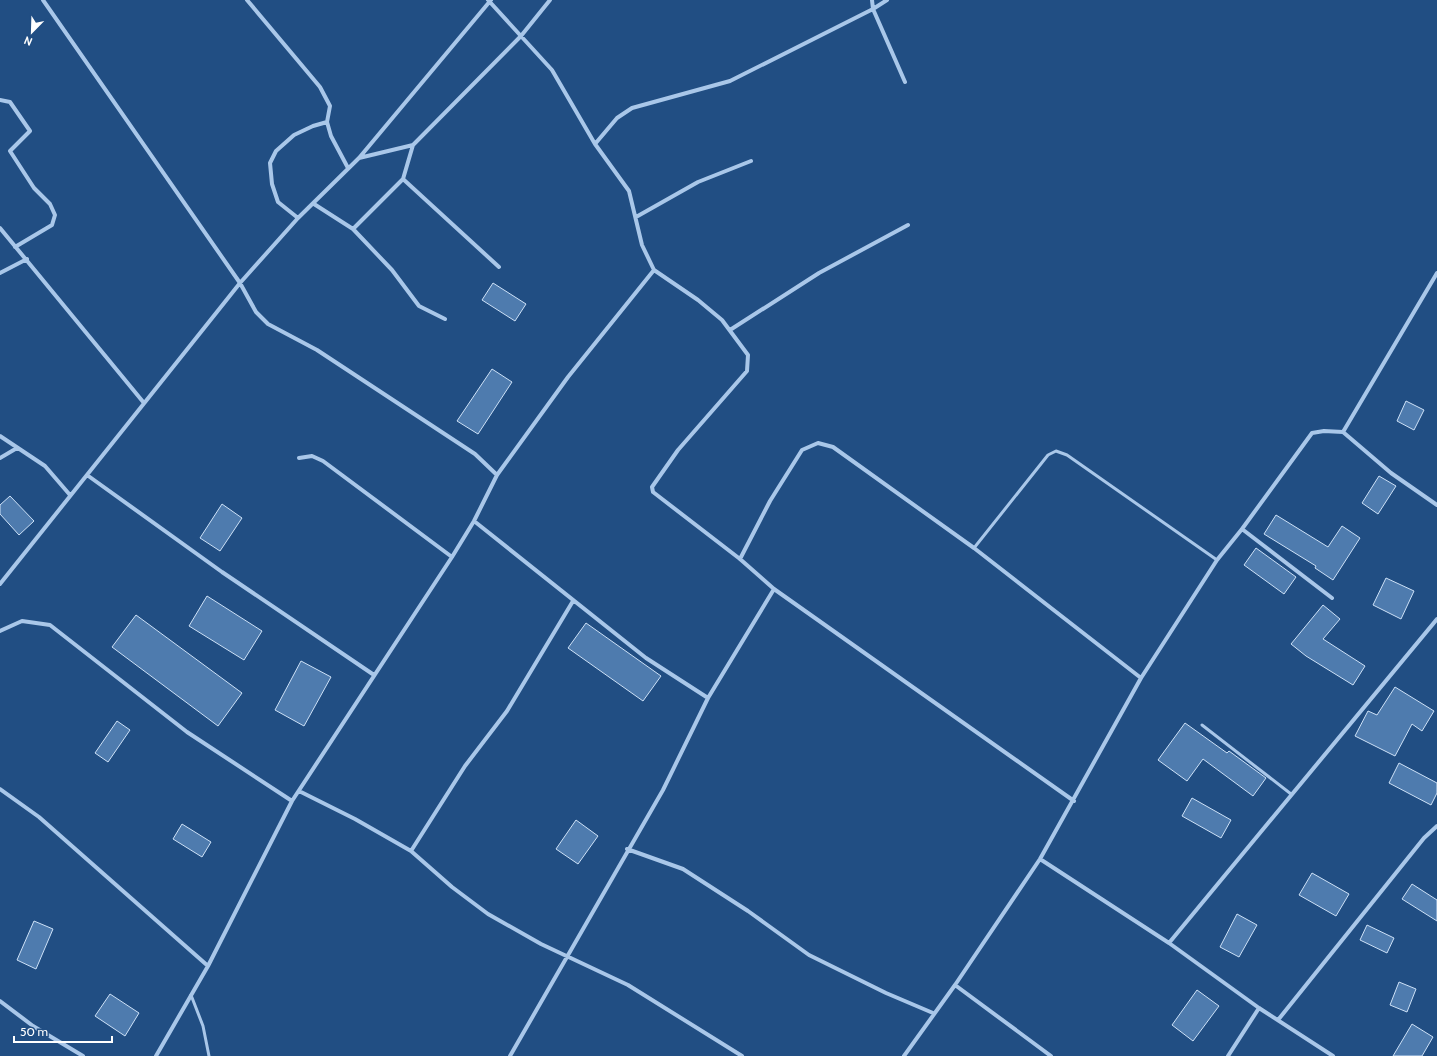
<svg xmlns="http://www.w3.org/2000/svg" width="1437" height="1056" font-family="Cabin,sans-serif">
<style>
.building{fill:#4e7bae;stroke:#cde1f7}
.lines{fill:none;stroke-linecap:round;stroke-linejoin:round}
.lane{stroke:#a9c7e9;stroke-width:3}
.street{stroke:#a9c7e9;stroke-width:4}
</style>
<rect width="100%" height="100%" fill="#214e83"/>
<path class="building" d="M493,283L526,304L515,321L482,300Z
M492,369L512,382L478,434L457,421Z
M1406,401L1424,410L1414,430L1397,421Z
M1379,476L1396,486L1378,514L1362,503Z
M10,496L34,521L19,535L0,514V505Z
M222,504L242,518L220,551L200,538Z
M1276,515L1328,547L1342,526L1360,538L1333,580L1315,568L1316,566L1264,534Z
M1256,548L1296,577L1284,594L1244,565Z
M1386,578L1414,591L1401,619L1373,605Z
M207,596L262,631L244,660L189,626Z
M1323,605L1340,619L1323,639L1365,666L1353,685L1306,656L1291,644Z
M136,615L242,693L218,726L112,647Z
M586,623L661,676L643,701L568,648Z
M301,661L331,677L304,726L275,710Z
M1395,687L1434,711L1422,731L1412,724L1395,756L1355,736L1368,711L1377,715Z
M117,721L130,730L108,762L95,753Z
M1185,723L1227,753L1229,751L1266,778L1253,796L1203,759L1187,781L1158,760Z
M1399,763L1437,783V793L1431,805L1389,783Z
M1192,798L1231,820L1221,838L1182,816Z
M576,820L598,836L578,864L556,849Z
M182,824L211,842L202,857L173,839Z
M1312,873L1349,894L1336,916L1299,895Z
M1412,884L1437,900V921L1402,899Z
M1237,914L1257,925L1239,957L1220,947Z
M34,921L53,929L36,969L17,960Z
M1367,925L1394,938L1387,953L1360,940Z
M1399,982L1416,989L1407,1012L1390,1005Z
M1197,990L1219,1006L1193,1041L1172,1025Z
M110,994L139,1013L125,1036L95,1016Z
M1412,1024L1433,1037L1422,1056H1393Z"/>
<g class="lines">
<path class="lane" d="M974,548L1048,455L1056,451L1067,455L1217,560
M1202,725L1291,794
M191,995L203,1026L209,1056"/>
<path class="street" d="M43,0L240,283L256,312L268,324L317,350L475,454L497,475
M247,0L320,87L330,106L327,122L331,136L348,168
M488,0L552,70L595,144L629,191L642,245L654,270L698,300L722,320L748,355L747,371L678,450L652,487L653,492L740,559L774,589L1074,801
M872,0L873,9L887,0
M0,100L10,102L30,131L10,151L34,188L50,204L55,215L52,225L15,247
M595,144L617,118L632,108L730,81L873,9L905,82
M359,158L413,145
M403,179L499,267
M314,204L353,229L392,270L419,306L445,319
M636,217L698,182L751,161
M298,218L278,202L272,184L270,163L276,151L294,135L313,126L327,122
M0,228L144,403
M353,229L403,179L413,145L521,36L550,0
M0,273L27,259
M730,330L819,273L908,225
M1343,432L1437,273
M0,436L45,466L70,495
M0,458L17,448
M299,458L312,456L323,461L452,557
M87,475L222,572L374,675
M474,521L646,658L708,698
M1242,529L1332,598
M740,559L770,501L802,450L818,443L833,447L974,548L1141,678
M0,584L240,283L298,218L359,158L491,0
M0,631L22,621L50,625L187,732L292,801
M0,789L39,817L208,966
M299,791L355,819L411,851L452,887L488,914L541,944L628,985L742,1056
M627,849L683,869L748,911L809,955L886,993L933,1013
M411,851L465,766L507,711L573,601
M1040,859L1169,943L1259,1008L1333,1056
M1169,943L1437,619
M955,985L1051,1056
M0,1001L33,1026L83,1056
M1278,1020L1424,838L1437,826
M156,1056L208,966L292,801L452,557L474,521L497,475L568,377L654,270
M510,1056L663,790L708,698L774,589
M904,1056L955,985L1040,859L1141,678L1217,560L1242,529L1312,433L1324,431L1343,432L1391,473L1437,505
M1228,1056L1259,1008"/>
</g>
<g transform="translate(32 32) rotate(203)" stroke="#214e83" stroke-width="3" paint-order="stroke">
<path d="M0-3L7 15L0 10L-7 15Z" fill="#ffffff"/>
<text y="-6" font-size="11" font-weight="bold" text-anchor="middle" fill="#ffffff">N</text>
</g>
<path d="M14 1036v6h98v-6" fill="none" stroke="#ffffff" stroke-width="2"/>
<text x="20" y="1036" font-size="12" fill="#ffffff" stroke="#214e83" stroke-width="3" paint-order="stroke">50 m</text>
</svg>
